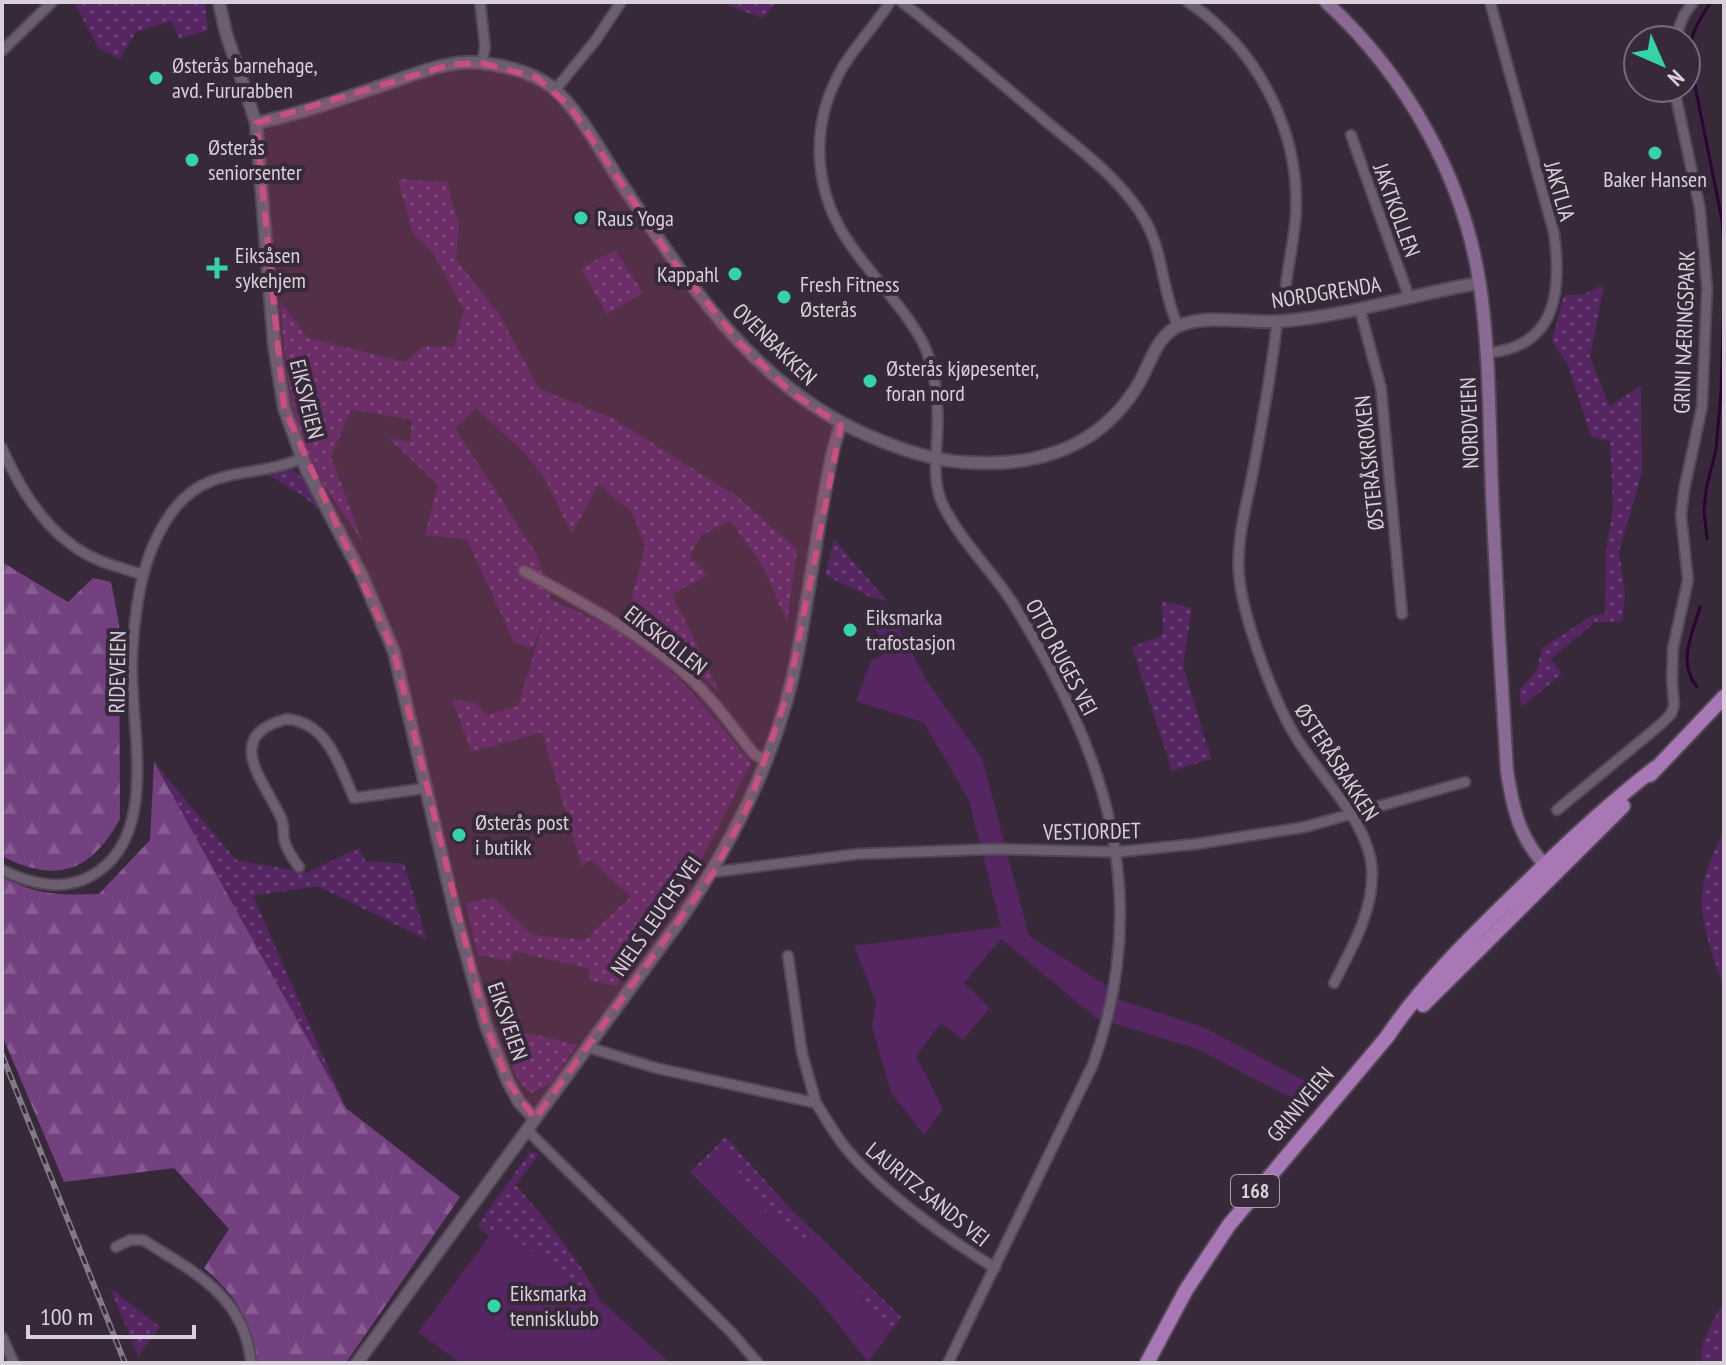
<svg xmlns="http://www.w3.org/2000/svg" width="1726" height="1365" font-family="'PT Sans Narrow',sans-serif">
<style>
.grass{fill:url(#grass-dots)}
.forest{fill:url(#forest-firs)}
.green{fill:#552661}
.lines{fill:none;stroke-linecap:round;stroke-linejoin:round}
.stream{stroke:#2a0432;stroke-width:3}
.minor-casing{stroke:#524755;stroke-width:13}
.tertiary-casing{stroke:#524755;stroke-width:15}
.secondary-casing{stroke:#524755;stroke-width:16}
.primary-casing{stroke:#524755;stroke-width:18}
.minor{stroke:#6c5d70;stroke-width:9}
.tertiary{stroke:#6c5d70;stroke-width:11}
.secondary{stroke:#8a6a92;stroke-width:12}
.primary{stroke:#a877b5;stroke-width:14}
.rail-casing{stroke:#847987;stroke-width:6}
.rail{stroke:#37293a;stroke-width:3;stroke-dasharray:9;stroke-linecap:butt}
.marked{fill:#c94f81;fill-opacity:0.2;stroke:#c94f81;stroke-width:6;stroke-dasharray:16 10;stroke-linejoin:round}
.poi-dot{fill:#34d4a8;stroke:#37293a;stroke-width:3}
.labels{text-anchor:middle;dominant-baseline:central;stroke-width:8;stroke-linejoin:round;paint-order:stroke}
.shield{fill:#37293a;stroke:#a89eaa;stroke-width:2}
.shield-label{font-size:20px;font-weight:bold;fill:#d8d0da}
.poi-label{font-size:22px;fill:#d8d0da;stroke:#37293a;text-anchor:start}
.street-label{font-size:22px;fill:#d8d0da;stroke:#37293a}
</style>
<defs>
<pattern id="grass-dots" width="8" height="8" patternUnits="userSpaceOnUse" patternTransform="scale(2)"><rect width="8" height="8" fill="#552661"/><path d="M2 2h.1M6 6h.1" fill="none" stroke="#6d4477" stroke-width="1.8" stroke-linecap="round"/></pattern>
<pattern id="forest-firs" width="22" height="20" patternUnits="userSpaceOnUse" patternTransform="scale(2)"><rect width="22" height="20" fill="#734080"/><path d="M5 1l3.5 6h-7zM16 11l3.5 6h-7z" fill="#865b91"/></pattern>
</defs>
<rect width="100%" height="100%" fill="#37293a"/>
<path class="grass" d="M74,2H205L208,30L180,39L171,21L136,32L120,59L99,49Z
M727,2H776L763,18L727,5Z
M398,179L446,182L459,225L456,260L499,314L539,389L610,417L735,495L797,549L787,622L764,568L731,521L702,535L689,556L708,575L672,594L720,693L677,653L644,632L650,622L630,607L645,546L632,512L598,484L572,534L545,479L526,454L476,408L455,428L537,555L551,600C573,610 598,619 619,632C674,665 711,714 751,763L698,866L616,986L588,980L590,969L514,951L510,961L478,955L466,903L493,898L533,935L585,940L631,897L590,859L582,866L542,732L472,752L452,699L477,704L486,715L518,706L546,615L532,648L514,642L467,539L425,535L438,485L389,438L410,442L412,420L351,409L331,457L362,541C346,517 328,494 315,469C288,417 285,358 280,301L308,338L405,362L424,346L454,347L464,310L433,253L413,234Z
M615,250L643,293L607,314L581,268Z
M1604,285L1590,356L1609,406L1641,386L1642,473L1619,551L1625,595L1622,622H1595L1551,659L1562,674L1522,706L1519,690L1537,670L1542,648L1591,616L1605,614L1606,552L1613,508L1610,441L1591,437L1568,365L1552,341L1564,295H1582Z
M294,470L306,482L322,512L303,496L263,472Z
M834,539L887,601L870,597L825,575Z
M1162,601L1192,608L1183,666L1211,759L1172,771L1132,647L1163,635Z
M154,762L236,860L306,873L359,848L365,861L404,864L427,940L318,886L253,896L346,1108Z
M1724,833V988C1702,923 1688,895 1724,833Z
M497,1026L577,1045L551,1083L531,1093C515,1086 504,1043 497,1026Z
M726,1137L786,1204L901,1317L889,1334L862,1299L860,1289L814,1242L797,1235L766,1214L752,1194L690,1172Z
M530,1152L539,1154L516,1185C546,1221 579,1258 600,1300L496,1226L489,1236L477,1226Z
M110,1288L160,1327L138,1356Z
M1724,1302V1363H1702C1698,1342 1715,1319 1724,1302Z"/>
<path class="forest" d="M2,562L68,602L93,578L111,582L119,624L120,819C91,872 56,884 2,856Z
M154,762L346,1108L460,1197L346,1363H252C248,1315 240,1300 204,1268L229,1229L174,1168L64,1182L2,1035V877C41,896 57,895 99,894L150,840Z"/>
<path class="green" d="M891,614L927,681L982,758L1029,936L1104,984L1120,1000L1205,1028L1307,1082L1294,1099L1197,1049L1096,1018L1001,939L964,983L990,1008L963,1040L941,1023L916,1056L943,1109L924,1135L891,1092L872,1027L876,1002L854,946L1001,927L969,800L924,723L856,701L871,661L886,653L872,622Z
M726,1151L766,1214L797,1235L814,1242L860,1289L862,1299L889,1334L868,1362L818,1299L690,1172Z
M497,1226L600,1300L670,1363H460L418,1332Z"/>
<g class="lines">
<path class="stream" d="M1711,2C1698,21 1688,37 1690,61L1722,220L1724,245
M1707,539L1704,511L1706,489L1716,450L1721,392L1724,297
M1697,687C1677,662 1692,635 1700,607"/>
<defs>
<path id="minor" d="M480,2L485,47L482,63
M890,2C876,24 858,43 844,65C807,126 813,196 855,251C877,282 905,309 923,343C937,372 939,406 937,438C936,459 933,482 942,503C959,539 990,568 1012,602C1104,749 1155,893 1093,1064L948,1363
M902,2C952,41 1000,82 1048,123C1083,152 1123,181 1146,222C1164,255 1162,292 1178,326
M1188,2C1256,47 1299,128 1296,211C1295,235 1289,260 1286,284
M1674,40L1684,15L1693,2
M2,51L52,2
M555,90L595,41L621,2
M1351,135L1409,297
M1360,310L1381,388L1402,614
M1277,322C1272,370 1263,418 1254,466C1248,500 1236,538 1239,574C1242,616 1273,698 1294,734C1318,776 1373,824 1372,875C1372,914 1351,949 1334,983
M1487,353C1557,347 1562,291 1554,233L1490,2
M2,448C21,492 51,539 96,559C111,566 127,569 143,575
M524,571C583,603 640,633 690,678C714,700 734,729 754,754L766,761
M1557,810L1660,725L1671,714L1674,705L1672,680L1673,648L1688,580L1681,515L1684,490L1702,407L1707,288L1700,209L1674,88
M299,867C293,859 286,849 284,839C283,832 284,826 282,820C267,784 219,736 287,719C328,723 339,765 354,798L427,788
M2,870C29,883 61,892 89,877C163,839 129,725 132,657C135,606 142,550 175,508C210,464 257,479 302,458
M714,872L858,854L994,849L1117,852L1196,844L1305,827L1465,782
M788,956L802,1053L816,1103
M587,1047L656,1068L816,1103C827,1120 837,1139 851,1154C884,1193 951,1241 995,1268
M527,1130L731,1332L758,1363
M116,1247L130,1240H143C194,1272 245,1296 251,1363
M2,1337L14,1363"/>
<path id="tertiary" d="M219,2L226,33L256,123L274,345L284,408L307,471L362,576L394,652L456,917L486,1026L508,1082L519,1102L535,1119
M256,123C299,114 341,99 383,85C415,74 449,59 483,63C508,66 532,72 552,87C579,109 605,159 625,189C694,292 763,397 884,442C909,452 935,460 962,462C1035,468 1100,449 1139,383C1151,362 1157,334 1181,325C1210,314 1253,324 1284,321C1351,315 1414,294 1479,283
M357,1363L681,919C736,838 780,749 798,652C806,608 813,564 820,520C826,488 830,455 841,425"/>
<path id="secondary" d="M1326,2C1406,75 1464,178 1480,286C1490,354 1489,423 1492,492C1496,585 1501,678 1507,771C1513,810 1520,841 1549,869"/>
<path id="primary" d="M1650,775L1724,697
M1423,1005L1623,806
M1147,1363L1186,1290L1229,1225L1387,1037C1423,983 1472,936 1518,891C1562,848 1607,805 1655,768"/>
</defs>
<use href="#minor" class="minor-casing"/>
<use href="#tertiary" class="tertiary-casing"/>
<use href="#secondary" class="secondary-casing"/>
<use href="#primary" class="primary-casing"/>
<use href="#minor" class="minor"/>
<use href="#tertiary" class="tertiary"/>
<use href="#secondary" class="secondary"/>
<use href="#primary" class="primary"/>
<defs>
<path id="rail" d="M2,1055L125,1363"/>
</defs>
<use href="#rail" class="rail-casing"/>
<use href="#rail" class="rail"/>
</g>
<path class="marked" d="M482,63L536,77L570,106L674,262L741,344L791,392L841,425L789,690L750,802L714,872L535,1119L508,1082L486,1026L394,652L284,408L256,123L452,64Z"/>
<g class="poi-dot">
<circle cx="156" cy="78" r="8"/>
<circle cx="1655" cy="153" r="8"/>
<circle cx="192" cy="160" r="8"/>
<circle cx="581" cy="218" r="8"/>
<path d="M213 256h8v8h8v8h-8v8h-8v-8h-8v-8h8z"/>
<circle cx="735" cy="274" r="8"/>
<circle cx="784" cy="297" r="8"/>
<circle cx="870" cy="381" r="8"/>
<circle cx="850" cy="630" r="8"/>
<circle cx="459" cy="835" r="8"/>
<circle cx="494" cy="1306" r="8"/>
</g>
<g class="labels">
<rect class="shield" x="1231" y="1175" width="48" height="32" rx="6"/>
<g class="shield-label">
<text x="1255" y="1191">168</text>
</g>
<g class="poi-label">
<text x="172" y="65">Østerås barnehage,<tspan x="172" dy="25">avd. Fururabben</tspan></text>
<text x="208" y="147">Østerås<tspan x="208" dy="25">seniorsenter</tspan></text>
<text x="1655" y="179" text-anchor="middle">Baker Hansen</text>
<text x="597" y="218">Raus Yoga</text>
<text x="235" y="255">Eiksåsen<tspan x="235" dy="25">sykehjem</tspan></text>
<text x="719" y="274" text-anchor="end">Kappahl</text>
<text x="800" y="284">Fresh Fitness<tspan x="800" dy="25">Østerås</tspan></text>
<text x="886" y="368">Østerås kjøpesenter,<tspan x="886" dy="25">foran nord</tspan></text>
<text x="866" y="617">Eiksmarka<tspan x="866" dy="25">trafostasjon</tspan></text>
<text x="475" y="822">Østerås post<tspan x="475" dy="25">i butikk</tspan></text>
<text x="510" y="1293">Eiksmarka<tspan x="510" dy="25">tennisklubb</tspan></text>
</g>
<g class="street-label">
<text transform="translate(1560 191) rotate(74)">JAKTLIA</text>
<text transform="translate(1397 210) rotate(70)">JAKTKOLLEN</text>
<text transform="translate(1326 292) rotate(-9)">NORDGRENDA</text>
<text transform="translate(1684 332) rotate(-88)">GRINI NÆRINGSPARK</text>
<text transform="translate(775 344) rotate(44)">OVENBAKKEN</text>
<text transform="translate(307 399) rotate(76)">EIKSVEIEN</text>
<text transform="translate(1469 423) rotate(-92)">NORDVEIEN</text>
<text transform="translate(1369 463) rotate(-96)">ØSTERÅSKROKEN</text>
<text transform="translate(666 640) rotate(38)">EIKSKOLLEN</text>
<text transform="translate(1062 657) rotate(62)">OTTO RUGES VEI</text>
<text transform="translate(117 672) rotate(-89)">RIDEVEIEN</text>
<text transform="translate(1337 762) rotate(57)">ØSTERÅSBAKKEN</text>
<text transform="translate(1092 831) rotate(-1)">VESTJORDET</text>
<text transform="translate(656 916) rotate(-55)">NIELS LEUCHS VEI</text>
<text transform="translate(508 1021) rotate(71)">EIKSVEIEN</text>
<text transform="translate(1300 1104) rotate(-50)">GRINIVEIEN</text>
<text transform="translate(928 1194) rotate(39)">LAURITZ SANDS VEI</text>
</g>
</g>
<rect width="1726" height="1365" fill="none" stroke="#d8d0da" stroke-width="8"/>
<g transform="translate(1662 64) rotate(135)"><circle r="38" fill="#37293a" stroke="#776c7a" stroke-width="2"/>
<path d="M0-6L14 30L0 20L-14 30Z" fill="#34d4a8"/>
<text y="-12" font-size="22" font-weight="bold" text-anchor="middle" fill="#d8d0da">N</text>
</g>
<path d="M28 1325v12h166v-12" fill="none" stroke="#d8d0da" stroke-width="4"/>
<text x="40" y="1325" font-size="24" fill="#d8d0da" stroke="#37293a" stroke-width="6" paint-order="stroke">100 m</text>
</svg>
